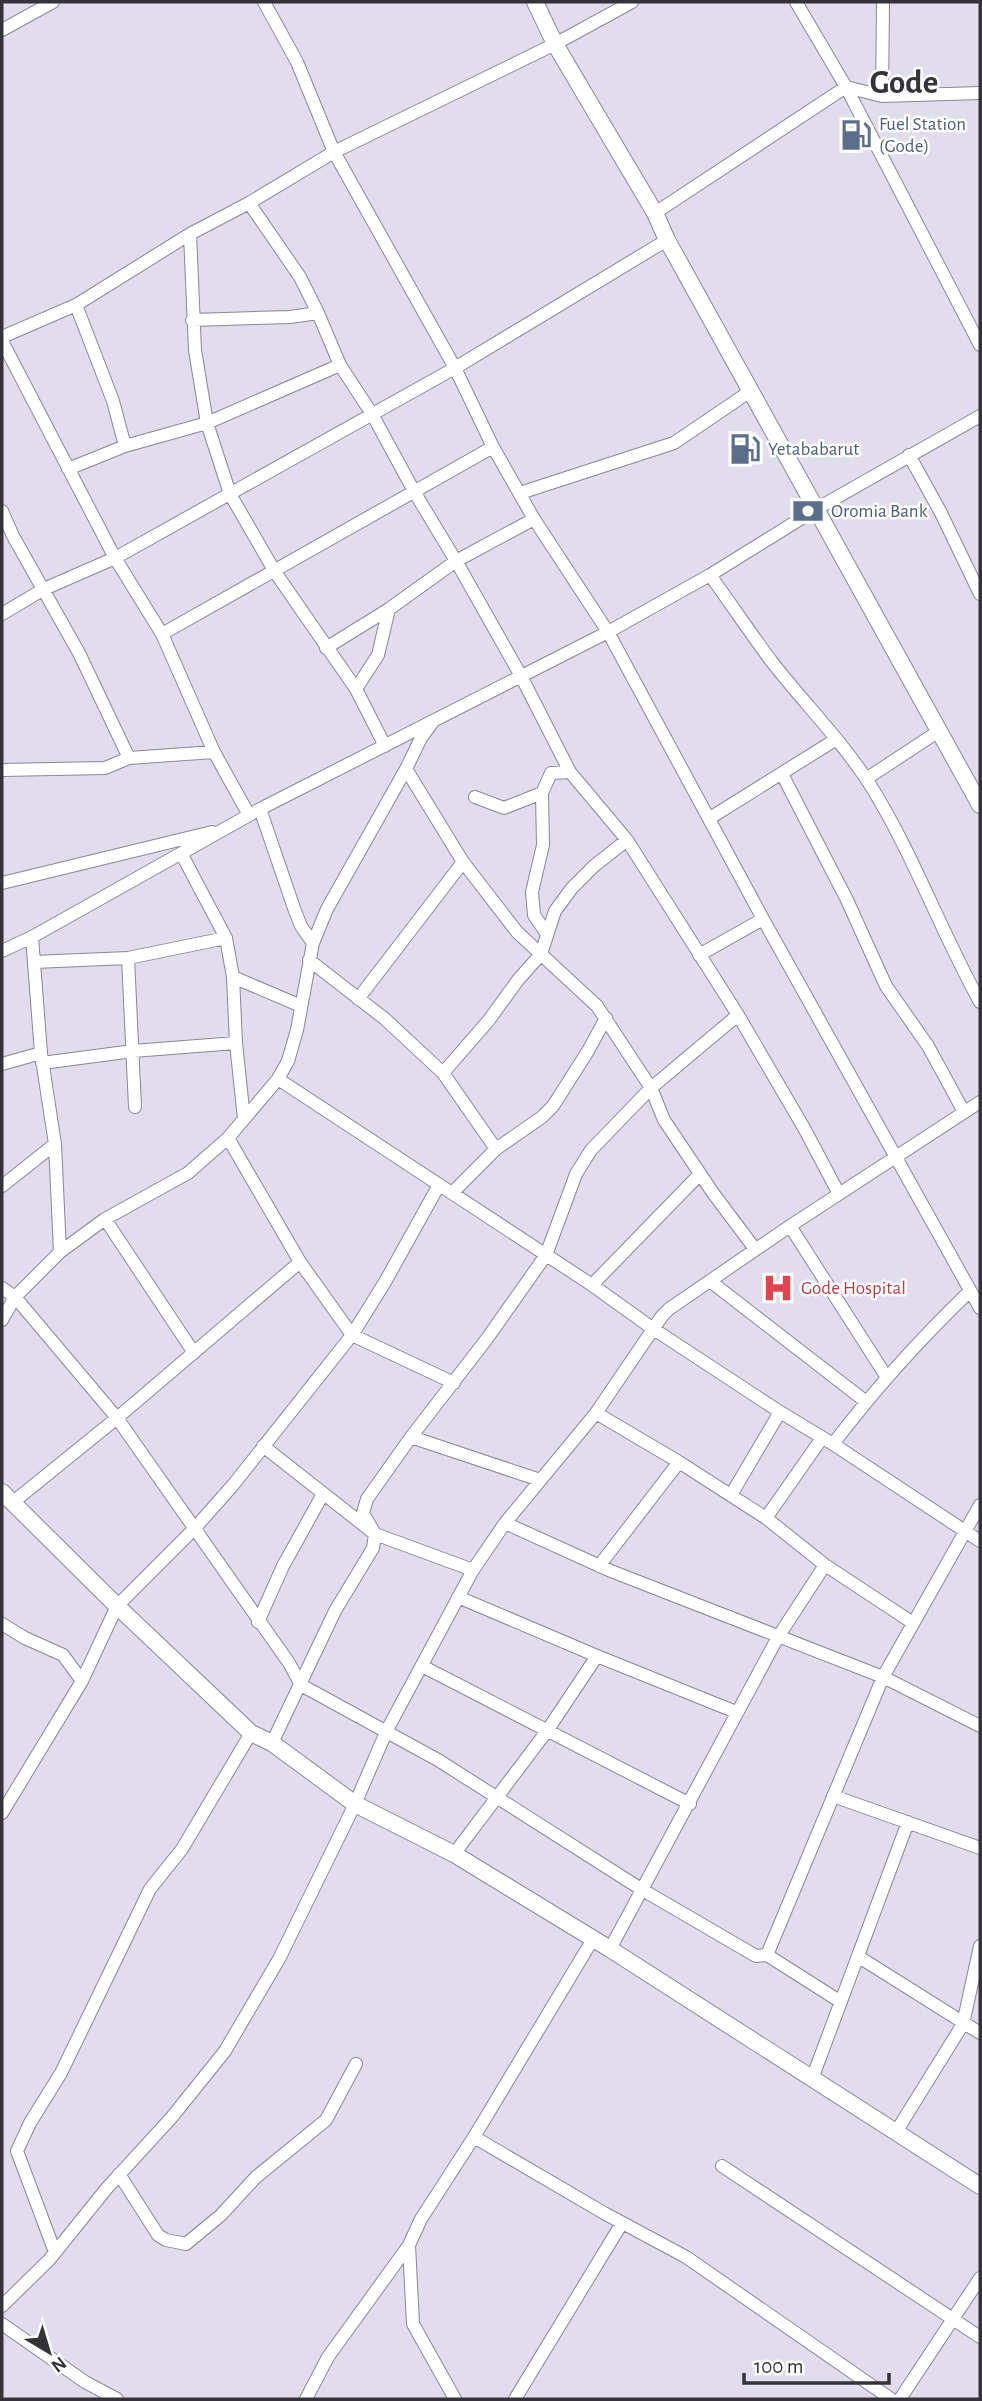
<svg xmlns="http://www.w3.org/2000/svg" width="982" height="2401" font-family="'Alegreya Sans',sans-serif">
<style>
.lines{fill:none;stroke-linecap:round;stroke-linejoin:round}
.street-casing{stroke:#8b8594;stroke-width:14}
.secondary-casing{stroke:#8b8594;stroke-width:18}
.street{stroke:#fff;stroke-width:12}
.secondary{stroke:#fff;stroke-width:16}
.labels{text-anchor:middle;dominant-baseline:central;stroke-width:5;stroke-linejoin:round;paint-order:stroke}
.service-label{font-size:19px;fill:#4e5e75;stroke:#fff;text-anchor:start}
.health-label{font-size:19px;fill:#be3a42;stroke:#fff;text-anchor:start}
.town-label{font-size:33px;font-weight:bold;fill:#353339;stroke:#fff}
</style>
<rect width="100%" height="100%" fill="#e2dded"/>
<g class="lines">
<defs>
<path id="street" d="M264,2L297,62L334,152L455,368L493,447L534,519L608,632L763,919L980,1308
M796,2L846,87L980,345
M2,30L53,2
M882,96L883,2
M249,203L300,277L318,313L340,365L372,414L415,493L456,561L521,676L570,772L627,840L738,1015L804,1128L839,1194
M655,213L846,87L882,96L980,93
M190,234L195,350L207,423L230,494L275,572L356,689L385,746
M76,305L113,401L125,446
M192,320L290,317L318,313
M2,337L76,305L190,234L249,203L334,152L555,44L632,2
M2,341L115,558L162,634L214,752L249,815
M909,455L941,513L980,594
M68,469L125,446L207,423L340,365
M520,493L674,443L752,390
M2,511L13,536L79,653L129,758L214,752
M710,575C731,604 751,634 772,662C804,703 841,740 869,783C913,853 940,930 980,1002
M2,614L44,589L115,558L455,368L667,240
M162,634L493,447
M326,648L389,609L456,561L534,519
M356,689L378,655L389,609
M406,769L463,862L517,932L597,1006L651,1088L664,1120L713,1193L755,1249
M2,770L105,768L129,758
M782,774L847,900L886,986L928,1046L964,1112
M866,779L939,731
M542,793L543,845L532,892L534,915L547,934
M475,797L504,808L542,793L551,773L570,772
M260,809L295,911L301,926L313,943
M710,818L835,740
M181,853L226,938L233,977L236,1043L244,1119
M2,883L212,832
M32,937L41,1053L55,1144L60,1252
M2,951L32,937L260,809L608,632L710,575L818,508L980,416
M699,955L763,919
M309,960L385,1019L443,1073L496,1149
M34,962L128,958
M233,977L301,1006
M358,999L463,862
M42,1063L133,1051L236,1043
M2,1064L41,1053
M443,1073L489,1020L518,980L541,954L555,911L572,888L594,866L627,840
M278,1079L592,1285L652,1328L780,1412L833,1444L980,1541
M135,1107L128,958L226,938
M228,1138L300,1262L352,1335L454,1383
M2,1186L55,1144
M452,1193L496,1149L542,1117L553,1106L588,1051L606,1018
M105,1219L194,1353
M790,1226L886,1376
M710,1281L865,1401
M592,1285L700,1174
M2,1288L15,1297L117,1418L289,1663L301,1685L438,1760L641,1889L756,1956L767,1955L841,2002
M2,1320L15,1297L60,1252L105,1219L188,1173L228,1138L278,1079L288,1061L297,1030L313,943L327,909L406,769L421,738L432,723
M596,1413L679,1462L766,1518L825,1565L913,1623
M411,1437L540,1480
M833,1444C875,1389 920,1339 970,1291
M263,1446L375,1534L473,1570
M731,1495L780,1412
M12,1503L117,1418L300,1262
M766,1518L822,1438
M505,1523L611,1571L883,1677L980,1726
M599,1566L679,1462
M458,1597L597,1656L736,1712
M258,1622L283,1566L323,1494
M2,1624L25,1638L63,1655L82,1681
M422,1666L690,1804
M272,1743L335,1611L373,1548L375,1534L363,1513L367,1499L411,1437L486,1340L546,1255L576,1174L591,1150L651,1088L738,1015
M833,1796L980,1848
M2,1813L82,1681L117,1606L195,1528L233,1485L352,1335L385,1282L439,1185
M454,1854L547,1731L597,1656
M610,1949L778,1637L825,1565
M767,1955L883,1677L980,1505
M859,1957L980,2033
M812,2079L908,1822
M896,2132L963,2024L980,1946
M474,2137L604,2213L686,2257L891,2399
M722,2166L980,2337
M119,2174L158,2235L166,2240L186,2244L221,2215L256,2177L326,2120L356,2064
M409,2245L413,2324L455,2399
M53,2247L17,2151L30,2123L61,2073L150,1889L182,1849L251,1733
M2,2306L49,2260L107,2188L172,2117L225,2051L279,1959L355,1804L387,1730L473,1570L505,1523L596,1413L662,1316L669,1309L790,1226L980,1102
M2,2324L85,2382L117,2399
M306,2399L328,2357L409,2245L421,2219L474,2137L593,1939
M515,2399L622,2223
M900,2399L980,2278"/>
<path id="secondary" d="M535,2L555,44L655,213L667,240L980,805
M2,1492L117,1606L251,1733L272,1743L355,1804L454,1854L610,1949L980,2186"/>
</defs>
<use href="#street" class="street-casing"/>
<use href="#secondary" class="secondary-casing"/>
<use href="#street" class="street"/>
<use href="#secondary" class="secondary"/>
</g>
<defs>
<symbol id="fuel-bare" viewBox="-9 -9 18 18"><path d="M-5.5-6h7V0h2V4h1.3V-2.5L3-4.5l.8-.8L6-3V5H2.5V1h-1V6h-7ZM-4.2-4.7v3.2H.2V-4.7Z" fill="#5c6f8a" stroke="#fff" stroke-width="2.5" paint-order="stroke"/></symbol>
<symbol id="bank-bare" viewBox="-9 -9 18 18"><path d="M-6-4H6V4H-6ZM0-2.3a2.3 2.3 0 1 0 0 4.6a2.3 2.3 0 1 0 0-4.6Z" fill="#5c6f8a" stroke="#fff" stroke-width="2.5" paint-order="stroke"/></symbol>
<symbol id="hospital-bare" viewBox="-9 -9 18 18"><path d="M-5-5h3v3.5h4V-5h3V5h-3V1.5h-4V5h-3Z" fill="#e0444e" stroke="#fff" stroke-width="2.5" paint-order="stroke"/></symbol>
</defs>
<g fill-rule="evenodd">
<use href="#fuel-bare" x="834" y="113" width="44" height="44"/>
<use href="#fuel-bare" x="723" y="427" width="44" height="44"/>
<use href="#bank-bare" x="786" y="489" width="44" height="44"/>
<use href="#hospital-bare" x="756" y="1266" width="44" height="44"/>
</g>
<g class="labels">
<g class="service-label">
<text x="879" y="124">Fuel Station<tspan x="879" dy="22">(Gode)</tspan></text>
<text x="768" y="449">Yetababarut</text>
<text x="831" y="511">Oromia Bank</text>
</g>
<g class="health-label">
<text x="801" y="1288">Gode Hospital</text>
</g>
<g class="town-label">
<text x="904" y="83">Gode</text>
</g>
</g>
<rect width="982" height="2401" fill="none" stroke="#353339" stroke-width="7"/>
<g transform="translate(49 2352) rotate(142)" stroke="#ffffff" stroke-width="5" paint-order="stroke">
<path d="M0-5L12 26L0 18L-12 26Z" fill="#353339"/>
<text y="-10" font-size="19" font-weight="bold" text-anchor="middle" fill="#353339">N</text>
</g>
<path d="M744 2373v10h145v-10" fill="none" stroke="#353339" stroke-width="3.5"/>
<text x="754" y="2373" font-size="21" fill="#353339" stroke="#ffffff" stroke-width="5" paint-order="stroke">100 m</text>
</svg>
